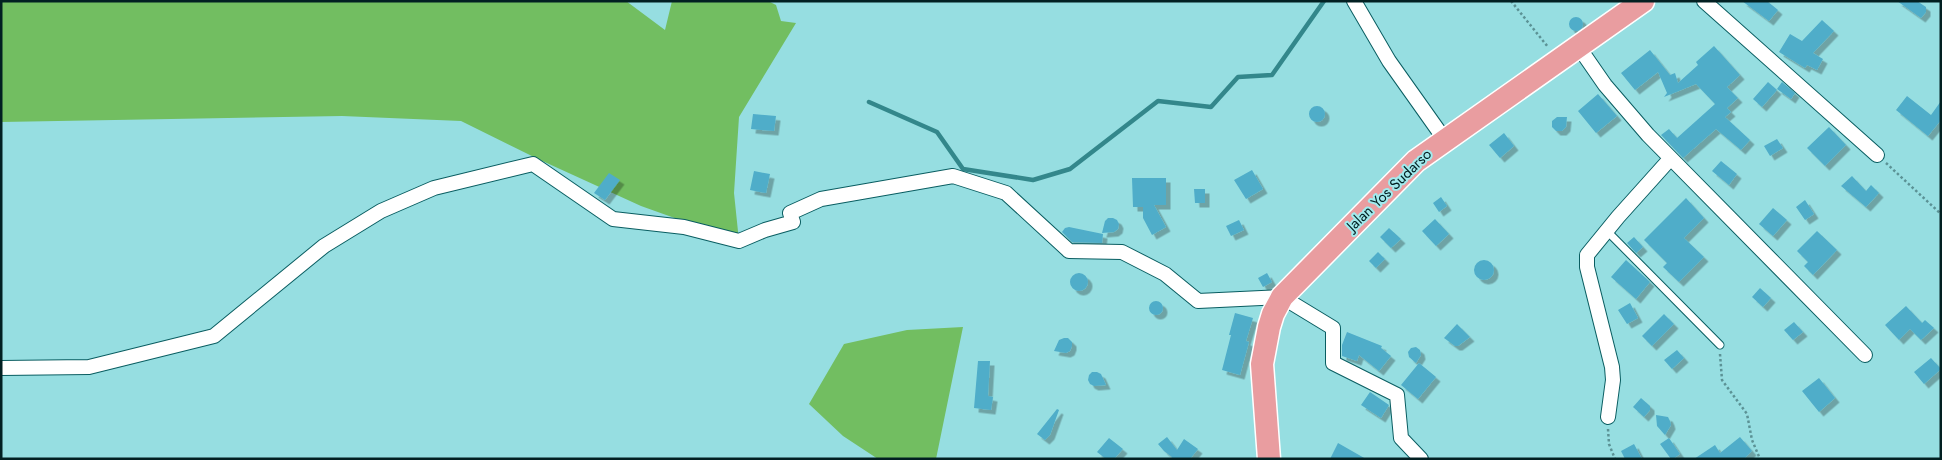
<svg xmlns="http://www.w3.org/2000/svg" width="1942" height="460" font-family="Jost,sans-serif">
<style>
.green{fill:#72be61}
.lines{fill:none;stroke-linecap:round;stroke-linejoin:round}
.stream{stroke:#33878b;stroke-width:4.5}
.building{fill:#4fadc9;filter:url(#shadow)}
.service-casing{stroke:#095d61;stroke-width:9}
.minor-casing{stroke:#095d61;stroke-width:16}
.primary-casing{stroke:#fff;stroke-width:25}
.path{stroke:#5b9295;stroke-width:2.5;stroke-dasharray:2.5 2.5;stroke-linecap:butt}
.service{stroke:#fff;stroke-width:7}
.minor{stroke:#fff;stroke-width:14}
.primary{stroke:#e99da0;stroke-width:22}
.labels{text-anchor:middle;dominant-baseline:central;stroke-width:4;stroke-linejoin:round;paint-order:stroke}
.street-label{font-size:15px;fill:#022022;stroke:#a2ebee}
</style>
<defs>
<filter id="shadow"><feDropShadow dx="4.5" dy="4.5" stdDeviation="0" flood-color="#0004"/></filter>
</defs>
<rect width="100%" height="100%" fill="#96dee1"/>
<path class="green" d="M1,1H626L665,30L672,1H768L776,5L781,21L796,23L739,117L734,193L739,241L641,206L538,159L461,121L342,116L1,122Z
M963,327L936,459H878L843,436L809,404L844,344L907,330Z"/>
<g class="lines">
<path class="stream" d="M869,102L937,132L963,169L1033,180L1070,169L1158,101L1211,107L1238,77L1272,75L1324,1"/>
</g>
<path class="building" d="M1742,1H1767L1778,10L1769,21Z
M1897,1H1917L1926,7V12L1921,18Z
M1569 24a7 7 0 1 1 14 0a7 7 0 1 1-14 0Z
M1822,20L1834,31L1813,53L1823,59L1817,70L1807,65L1805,68L1779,52L1790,34L1802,41Z
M1714,46L1740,75L1727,87L1738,98L1727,108L1731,112L1725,117L1750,140L1741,150L1716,129L1683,158L1661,135L1669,129L1677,138L1715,104L1696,84L1664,97L1667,93L1658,72L1635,90L1621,73L1650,50L1670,75L1675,73L1678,83L1698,65L1696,62Z
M1768,82L1777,90L1762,107L1753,99Z
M1782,82L1795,93L1791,99L1777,89Z
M1598,94L1617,116L1596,133L1578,111Z
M1907,96L1931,115L1941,101V120L1928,136L1896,110Z
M1309 114a8 8 0 1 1 16 0a8 8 0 1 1-16 0Z
M753,114L776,116L774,131L751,129Z
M1557,117H1567L1566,127L1562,131H1556L1552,127V121Z
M1829,127L1846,145L1825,166L1807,148Z
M1504,133L1514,146L1500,158L1489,145Z
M1777,139L1783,148L1770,156L1764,146Z
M1721,161L1737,174L1729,185L1712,171Z
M1252,170L1263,189L1246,199L1234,180Z
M754,171L770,174L766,193L750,190Z
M609,173L620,180L605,200L594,193Z
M1852,176L1866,191L1871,185L1879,193L1866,207L1841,186Z
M1132,178H1166V205H1154L1166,227L1152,235L1143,218V207H1133Z
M1194,189H1205V203H1195Z
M1441,197L1447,206L1439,212L1433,203Z
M1686,198L1704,218L1684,238L1704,257L1679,282L1663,267L1667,263L1644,240Z
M1805,200L1814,214L1805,220L1796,207Z
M1773,208L1787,220L1773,236L1759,224Z
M1108,218H1113L1117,220L1119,224L1118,229L1114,232L1102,233L1105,221Z
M1435,219L1449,234L1436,246L1422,231Z
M1239,220L1244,230L1231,236L1226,226Z
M1069,227L1103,234L1102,243L1072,242L1062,232L1065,228Z
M1389,228L1401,239L1391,248L1380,237Z
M1817,231L1837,250L1813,275L1804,266L1808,262L1797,251Z
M1634,237L1643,247L1636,253L1627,243Z
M1378,252L1385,259L1376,268L1369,261Z
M1626,260L1650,282L1636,299L1611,277Z
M1474 270a10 10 0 1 1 20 0a10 10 0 1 1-20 0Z
M1070 282a9 9 0 1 1 18 0a9 9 0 1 1-18 0Z
M1267,273L1272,282L1263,287L1258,278Z
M1760,288L1771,298L1763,307L1752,297Z
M1149 308a7 7 0 1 1 14 0a7 7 0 1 1-14 0Z
M1630,303L1638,318L1627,324L1618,310Z
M1906,306L1922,323L1925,320L1934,328L1921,340L1910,329L1899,340L1885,325Z
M1235,313L1253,318L1246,341L1249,342L1240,375L1222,370L1231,335H1229Z
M1664,314L1674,324L1652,346L1642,336Z
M1794,322L1803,332L1793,340L1784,330Z
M1457,324L1470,337L1458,346H1455L1444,338Z
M1347,332L1382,346L1381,348L1391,356L1379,371L1359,355L1357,361L1342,356V345Z
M1064,338H1068L1072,342V346L1070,351L1066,353L1054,351L1059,340Z
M1416,347L1420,350L1421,355L1416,363L1409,357L1408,352L1411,348Z
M1677,350L1684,358L1672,369L1664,360Z
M1931,358L1941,369L1924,384L1914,372Z
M978,361H990L988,396L993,397L991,410L974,408Z
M1419,363L1436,377L1418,399L1401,385Z
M1092,372H1097L1101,374L1106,385L1094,386L1090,384L1088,380L1089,375Z
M1819,378L1835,398L1819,412L1802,391Z
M1370,392L1389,405L1381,418L1361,405Z
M1641,398L1650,406V410L1644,417L1633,407Z
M1057,409L1059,410L1050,435L1045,440L1037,434Z
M1656,415L1668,417L1670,421L1671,425L1665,435L1657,426Z
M1167,437L1177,450L1184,439L1198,449L1190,459H1171L1172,457L1164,451L1158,444Z
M1740,437L1752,451L1744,459H1694L1715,445L1720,453Z
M1109,438L1123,449L1114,459H1106L1097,452Z
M1669,438L1680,454L1673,459H1671L1660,444Z
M1338,443L1366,459H1330Z
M1634,444L1642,459H1625L1621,451Z"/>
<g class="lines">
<defs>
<path id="service" d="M1607,231L1720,345"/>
<path id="minor" d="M1354,1L1389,61L1445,140
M1704,1L1877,155
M1578,46L1605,85L1648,135L1865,355
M1,368L89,367L214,336L324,246L381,211L434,188L533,164L613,219L684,227L739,241L765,230L793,222L790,213L821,199L953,176L1006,193L1069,251L1122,252L1165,274L1198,301L1282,297L1333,328V363L1397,395L1401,438L1421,459
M1608,417L1613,380L1612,367L1587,267V255L1618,217L1670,159"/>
<path id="primary" d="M1269,459L1262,364L1269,327L1273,314L1282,297L1416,161L1643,1"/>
</defs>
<use href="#service" class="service-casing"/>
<use href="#minor" class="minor-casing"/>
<use href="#primary" class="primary-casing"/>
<path class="path" d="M1511,1L1548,47
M1886,163L1941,214
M1720,354L1722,380L1747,414L1752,440L1760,459
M1608,429L1609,444L1615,459"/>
<use href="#service" class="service"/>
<use href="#minor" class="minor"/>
<use href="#primary" class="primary"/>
</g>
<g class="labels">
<g class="street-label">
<text transform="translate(1389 190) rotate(-44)">Jalan Yos Sudarso</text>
</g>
</g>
<rect width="1942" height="460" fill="none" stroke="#022022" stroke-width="5"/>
</svg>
